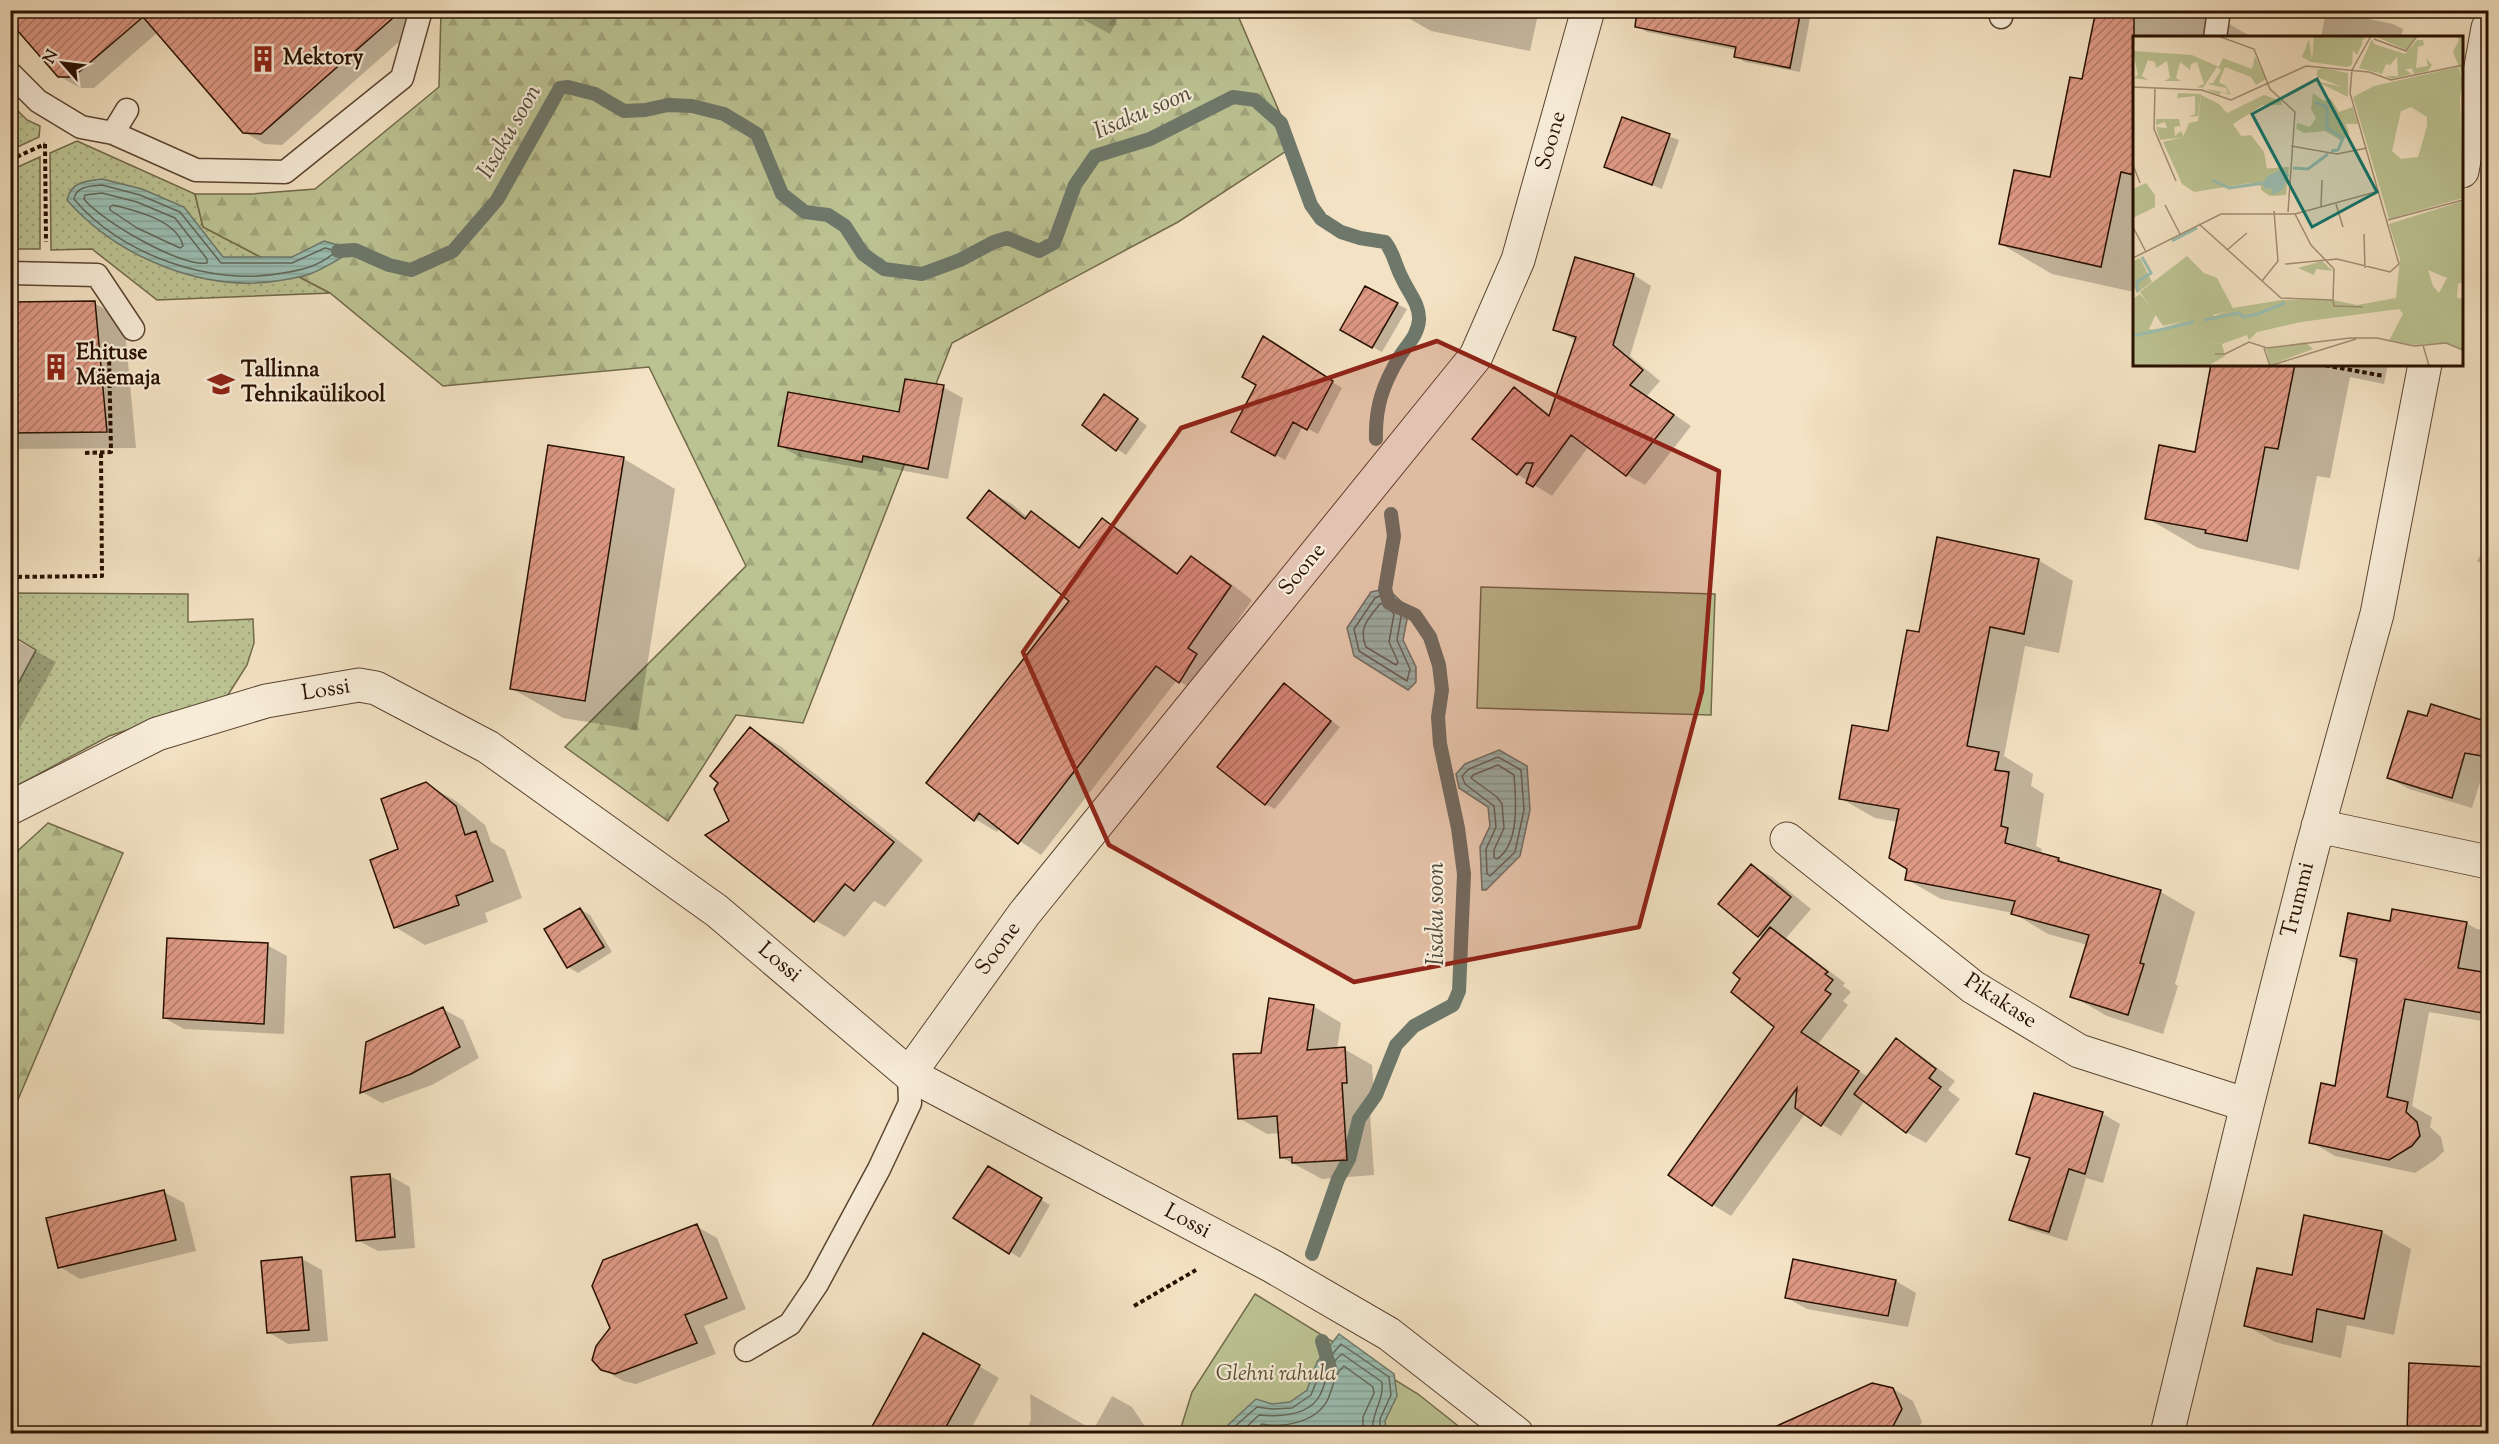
<svg xmlns="http://www.w3.org/2000/svg" width="2499" height="1444" font-family="'Sorts Mill Goudy',serif">
<style>
.grass{fill:url(#grass-dots);stroke:#726a4a;stroke-width:1.5}
.forest{fill:url(#forest-firs);stroke:#726a4a;stroke-width:1.5}
.green{fill:#bcc393;stroke:#726a4a;stroke-width:1.5}
.water{fill:url(#water-rules);stroke:#6d786b;stroke-width:1.5}
.shadow{fill:#0003}
.lines{fill:none;stroke-linecap:round;stroke-linejoin:round}
.shore{stroke:#626759;stroke-width:1.5}
.stream{stroke:#6d786b;stroke-width:14}
.building{fill:url(#building-hatch);stroke:#281000;stroke-width:1.5}
.lane-casing{stroke:#5b4431;stroke-width:25}
.street-casing{stroke:#5b4431;stroke-width:35}
.path{stroke:#281000;stroke-width:4;stroke-dasharray:4.5 3;stroke-linecap:butt}
.lane{stroke:#f7ecd8;stroke-width:22}
.street{stroke:#f7ecd8;stroke-width:33}
.marked{fill:#8f2418;fill-opacity:0.2;stroke:#8f2418;stroke-width:4.5;stroke-linejoin:round}
.labels{text-anchor:middle;dominant-baseline:central;stroke-width:4.5;stroke-linejoin:round;paint-order:stroke}
.poi-label{font-size:22px;font-weight:bold;fill:#281000;stroke:#f7ecd8;text-anchor:start}
.street-label{font-size:22px;fill:#281000;stroke:#f7ecd8}
.park-label{font-size:22px;font-style:italic;fill:#5c4f33;stroke:#f7ecd8}
.water-label{font-size:24px;font-style:italic;fill:#504d3e;stroke:#f7ecd8}
.inset-river{fill:none;stroke:#9bbeb2;stroke-width:3}
.inset-road{fill:none;stroke:#a28e75;stroke-width:1.5}
.view{fill:#0f766e;fill-opacity:0.15;stroke:#0f766e;stroke-width:3}
.inset-edge{fill:none;stroke:#281000;stroke-width:3}
</style>
<defs>
<pattern id="grass-dots" width="8" height="8" patternUnits="userSpaceOnUse" patternTransform="scale(1.5)"><rect width="8" height="8" fill="#bcc393"/><path d="M2 2h.1M6 6h.1" fill="none" stroke="#a2a67d" stroke-width="1.8" stroke-linecap="round"/></pattern>
<pattern id="forest-firs" width="22" height="20" patternUnits="userSpaceOnUse" patternTransform="scale(1.5)"><rect width="22" height="20" fill="#bcc393"/><path d="M5 1l3.5 6h-7zM16 11l3.5 6h-7z" fill="#a2a67d"/></pattern>
<pattern id="water-rules" width="6" height="5" patternUnits="userSpaceOnUse" patternTransform="scale(1.5)"><rect width="6" height="5" fill="#9bbeb2"/><path d="M0 2.5h6" fill="none" stroke="#86a297"/></pattern>
<pattern id="building-hatch" width="6" height="6" patternUnits="userSpaceOnUse" patternTransform="scale(1.5)"><rect width="6" height="6" fill="#de9985"/><path d="M-1 1l2-2M0 6l6-6M5 7l2-2" fill="none" stroke="#b47b6a"/></pattern>
</defs>
<rect width="100%" height="100%" fill="#f3e2c3"/>
<filter id="stains"><feTurbulence type="fractalNoise" baseFrequency=".00333" numOctaves="4"/><feColorMatrix values="0 0 0 0 .2 0 0 0 0 .09 0 0 0 0 .02 0 0 0 .5 -.17"/></filter>
<radialGradient id="worn" r=".72"><stop offset=".6" stop-color="#630" stop-opacity="0"/><stop offset="1" stop-color="#630" stop-opacity=".3"/></radialGradient>
<path class="grass" d="M10,103L27,120L40,126L39,137L11,150Z
M77,141L195,194L203,227L330,293L157,300L92,249L51,250L50,153Z
M40,157V249H11V170Z
M11,593L188,594V622L253,619L254,643L247,665L226,698L109,736L11,789V697L36,650L11,635Z"/>
<path class="forest" d="M441,10L1236,11L1294,146L1178,222L952,343L803,723L736,715L668,821L565,747L746,566L649,367L443,386L330,293L203,227L195,194H252L315,189L439,87Z
M48,823L123,853L11,1116V857Z"/>
<path class="green" d="M1481,587L1715,594L1711,715L1477,708Z
M1255,1294L1418,1394L1467,1433L1179,1434L1192,1392Z"/>
<path class="water" d="M102,179L142,189L184,207L223,257H292L324,241L355,250C340,258 326,268 310,274C302,277 292,278 283,280C206,294 118,258 67,200C71,182 85,181 102,179Z
M1380,590L1390,591L1409,609L1403,640L1416,667V682L1408,690L1354,656L1347,628L1371,592Z
M1499,750L1527,766L1530,810L1520,856L1486,890H1482L1480,847L1490,826L1488,807L1459,788L1456,774L1465,764Z
M1339,1334L1394,1374L1397,1396L1385,1421L1386,1433H1224L1228,1425L1256,1399L1272,1404L1290,1402L1307,1390L1317,1362Z"/>
<path class="shadow" d="M27,10H406L409,33L282,145L264,144L244,132L158,32L94,88H80L59,76Z
M1065,10H1122L1110,34Z
M1412,10H1539L1530,51L1431,31L1410,19Z
M2098,10H2206L2253,38H2134V292L2052,274L2001,244L2051,179L2083,81Z
M2326,10L2393,24L2403,29L2401,38H2321Z
M1800,12L1810,18L1800,72L1745,62L1736,56L1737,50L1647,32L1637,26Z
M1622,119L1679,140L1662,189L1605,167Z
M1634,275L1651,286L1630,356L1660,381L1647,396L1691,426L1645,485L1627,475L1589,446L1552,496L1517,474L1514,389L1551,415L1576,341L1555,329Z
M10,303H94L124,320L136,448L10,449Z
M1397,304L1407,309L1382,352L1342,330Z
M1273,344L1342,388L1318,434L1303,426L1285,460L1233,431L1258,385Z
M2213,364H2388L2384,384L2350,377L2330,478L2317,476L2299,570L2198,548L2147,518L2197,454Z
M943,387L963,398L948,479L883,467L882,472L800,457L780,446L900,414Z
M1114,401L1147,426L1126,455L1117,449Z
M624,459L675,489L637,730L563,718L511,688Z
M990,492L1012,504L1028,518L1031,513L1053,526L1081,548L1102,520L1124,532L1179,574L1191,558L1213,570L1252,600L1209,662L1202,695L1177,680L1041,855L1000,828L997,832L975,819L1071,601Z
M2488,542V568L2477,561Z
M2038,560L2073,581L2059,653L2025,646L2004,756L2033,774L2031,786L2044,794L2036,846L2042,849L2041,854L2059,859L2072,867L2161,892L2195,912L2175,984L2178,986L2163,1034L2107,1016L2072,996L2088,945L2048,934L2013,913L1941,899L1906,879L1908,868L1898,822L1875,818L1840,798L1889,733L1920,634Z
M10,637L56,662L11,744H10Z
M1284,685L1340,727L1275,809L1265,804Z
M2485,702L2488,703V764L2486,763L2472,808L2409,789L2389,778L2428,718L2481,721Z
M751,729L780,746L923,860L885,907L874,901L845,937L815,920Z
M426,784L456,801L485,825L491,842L505,850L522,898L485,913L488,922L425,945L395,927Z
M1752,866L1772,877L1811,909L1786,938L1845,983L1843,986L1851,992L1843,1001L1848,1005L1818,1044L1868,1077L1896,1040L1916,1052L1955,1081L1948,1090L1960,1099L1926,1143L1906,1132L1865,1100L1841,1136L1805,1114L1731,1216L1713,1205L1776,1026L1763,938L1759,935Z
M580,909L590,915L612,952L578,973L568,967Z
M2391,922L2466,923L2477,929L2488,931V1022L2429,1012L2412,1106L2432,1117L2430,1127L2441,1137L2444,1151L2436,1159L2415,1173L2335,1156L2311,1142L2336,1088L2358,965L2342,956Z
M267,945L287,956L284,1034L184,1029L164,1018Z
M1313,1006L1341,1023L1337,1049H1344L1372,1065L1374,1098H1369L1374,1175L1322,1179L1281,1157L1280,1133L1267,1134L1239,1118L1263,1054Z
M443,1009L463,1020L479,1058L432,1085L382,1103L362,1092Z
M2035,1094L2103,1114L2120,1124L2103,1183L2086,1178L2067,1241L2029,1229L2011,1219L2031,1160L2018,1153Z
M988,1168L1050,1205L1020,1258L955,1218Z
M390,1176L410,1187L415,1248L378,1251L357,1240L353,1178Z
M164,1192L184,1203L196,1251L80,1279L60,1267Z
M696,1226L717,1238L746,1309L704,1326L716,1354L636,1384L623,1381L602,1369Z
M2382,1232L2411,1249L2394,1335L2347,1325L2341,1358L2275,1342L2245,1325L2293,1277Z
M302,1259L322,1270L328,1341L288,1344L268,1332Z
M1896,1281L1916,1293L1908,1327L1807,1309L1787,1298Z
M2411,1365L2488,1369V1434H2408Z
M979,1366L999,1378L968,1434H881Z
M1893,1389L1913,1401L1922,1422L1915,1434H1815Z
M1030,1394L1088,1427L1086,1434H1026L1031,1419Z
M1112,1396L1132,1407L1150,1434H1091Z"/>
<g class="lines">
<path class="shore" d="M102,185L140,195L180,212L221,263H292L325,248L333,250L334,253C319,266 302,270 283,273C213,287 120,255 74,199C76,186 91,186 102,185Z
M102,193L137,202L175,218L207,259V263C182,268 100,220 84,199L85,195Z
M113,205C136,211 177,220 183,246L180,248L137,228L110,210V207Z
M1380,596L1388,597L1402,611L1397,640L1410,669L1407,681L1359,651L1354,629L1375,598Z
M1380,604H1384L1394,614L1389,642L1398,662L1396,665L1366,647C1358,628 1368,619 1380,604Z
M1498,757L1521,770L1524,810L1515,852L1490,876L1487,874L1486,849L1496,827L1494,806L1465,784L1462,776L1469,769Z
M1498,765L1514,775C1516,799 1520,844 1497,859L1494,857V850L1504,828L1502,804L1497,797L1471,778L1473,775Z
M1231,1434L1233,1428L1257,1407L1272,1409L1292,1408L1311,1395L1323,1365L1341,1344L1389,1377L1391,1395L1380,1419V1434
M1239,1434L1259,1415C1279,1417 1308,1417 1320,1395C1327,1381 1328,1364 1342,1354L1382,1382C1384,1402 1371,1412 1372,1434
M1252,1434L1262,1424C1285,1428 1317,1422 1328,1399C1333,1388 1334,1374 1344,1366L1373,1387L1374,1393L1363,1417V1434"/>
<path class="stream" d="M338,251L355,250L389,265L411,270L453,251L497,200L560,88L568,87L595,94L624,111L645,110L668,105L692,106L724,114L757,134L782,194L805,212L828,215L845,226L863,254L884,269L922,274L960,260L994,242L1007,238L1039,251L1054,243L1075,185L1095,156L1150,139L1233,97L1255,100L1281,123L1311,205L1321,219L1341,232L1360,238L1385,242C1394,253 1395,265 1402,278C1408,292 1420,304 1419,320C1418,335 1407,345 1400,356C1383,384 1375,407 1376,439
M1312,1254L1338,1179L1349,1159L1359,1119L1376,1095L1396,1045L1414,1026L1453,1005L1459,991L1464,874L1458,828L1440,744L1438,717L1442,690L1439,665L1430,637L1415,615L1389,603L1385,589L1394,536L1391,514
M1322,1341L1330,1368"/>
</g>
<path class="building" d="M10,10H402L261,134L243,133L143,17L73,77H58L10,22Z
M1637,10H1801L1790,68L1734,57L1736,47L1635,27Z
M2096,10H2134V175L2121,172L2101,267L1999,244L2014,170L2050,177L2070,77L2082,79Z
M1622,117L1670,134L1652,185L1604,167Z
M1575,257L1634,274L1613,345L1643,370L1630,385L1674,415L1626,476L1571,435L1533,487L1526,483L1533,463H1526L1517,475L1472,439L1514,387L1549,416L1576,337L1553,330Z
M1365,286L1398,303L1372,348L1340,330Z
M95,301L107,432L10,433V302Z
M1263,336L1333,381L1307,430L1293,422L1275,456L1231,432L1256,385L1242,377Z
M2211,364H2295L2278,449L2265,447L2247,541L2205,533L2206,530L2145,519L2159,445L2195,452Z
M905,379L944,385L928,469L863,456L862,462L778,446L788,392L899,412Z
M1104,394L1138,419L1116,451L1082,425Z
M548,445L624,457L585,701L510,689Z
M989,490L1025,519L1031,511L1079,548L1102,518L1177,574L1191,556L1231,586L1188,648L1197,654L1179,683L1156,666L1018,844L979,813L974,821L926,783L1069,601L967,518Z
M1937,537L2039,559L2024,634L1990,627L1967,746L1999,752L1995,770L2009,772L2001,826L2008,828L2005,843L2059,858L2058,861L2161,890L2140,963L2144,964L2128,1015L2070,997L2089,935L2011,914L2015,901L1905,880L1907,869L1889,858L1899,809L1839,799L1852,725L1888,731L1907,630L1919,632Z
M1284,683L1331,721L1265,805L1217,767Z
M2431,704L2488,722V757L2465,753L2452,798L2387,778L2408,711L2427,716Z
M750,727L894,842L854,891L845,884L814,922L705,835L729,821L714,789L718,783L710,776Z
M426,782L456,806L465,835L476,831L493,881L456,896L459,905L394,928L370,860L398,849L381,799Z
M1751,864L1791,897L1758,937L1718,904Z
M580,908L604,947L567,968L544,929Z
M2392,909L2467,922L2458,968L2488,973V979L2482,1013L2405,999L2387,1097L2408,1102L2406,1112L2417,1122L2420,1136L2412,1146L2389,1160L2309,1143L2321,1083L2335,1086L2357,959L2340,956L2348,913L2390,921Z
M1770,927L1828,972L1825,974L1833,980L1825,990L1831,994L1801,1032L1859,1071L1821,1126L1795,1108L1797,1088L1712,1206L1668,1175L1774,1027L1731,992L1740,979L1733,973Z
M167,938L268,943L264,1024L163,1018Z
M1269,998L1314,1005L1307,1050L1345,1047L1347,1083H1342L1347,1160L1292,1163V1157L1280,1158L1277,1116L1238,1119L1233,1054L1261,1053Z
M443,1007L460,1047L411,1074L360,1093L366,1042Z
M1896,1038L1936,1069L1929,1078L1941,1087L1906,1133L1854,1094Z
M2034,1093L2103,1112L2085,1174L2069,1169L2049,1232L2009,1220L2030,1158L2016,1154Z
M988,1166L1042,1198L1009,1254L953,1218Z
M390,1174L395,1237L356,1241L351,1177Z
M164,1190L176,1240L58,1268L46,1218Z
M2304,1215L2382,1231L2364,1319L2317,1309L2312,1342L2244,1326L2257,1268L2292,1275Z
M697,1224L727,1298L685,1315L697,1343L615,1374L601,1370L592,1360L596,1346L610,1328L592,1286L603,1260Z
M302,1257L309,1330L267,1333L261,1261Z
M1793,1259L1896,1280L1888,1316L1785,1298Z
M923,1333L980,1365L942,1434H868Z
M2409,1363L2488,1367V1434H2407Z
M1872,1383L1893,1388L1902,1409L1892,1428L1880,1434H1759Z"/>
<g class="lines">
<defs>
<path id="lane" d="M2001,17L2003,10
M2215,38L2219,10
M10,73L38,101L81,127L113,133L196,170L285,172L402,78L421,10
M113,133L127,110
M10,273L97,275L133,329
M746,1350L790,1324L817,1284L879,1169L910,1103L909,1074"/>
<path id="street" d="M2462,171L2488,28
M10,808L157,734L266,701L359,685L376,688L488,747L717,911L909,1074L1272,1266L1389,1334L1517,1434
M2318,826L2488,862
M1787,839L1973,987L2079,1051L2247,1105
M909,1074L1024,914L1476,356L1518,260L1588,10
M2167,1434L2247,1105L2312,849L2377,614L2425,364"/>
</defs>
<use href="#lane" class="lane-casing"/>
<use href="#street" class="street-casing"/>
<path class="path" d="M45,144L46,242
M10,160L45,144
M2318,364L2384,376
M85,453L111,452L109,353
M10,577L102,576L101,452
M1134,1306L1196,1270"/>
<use href="#lane" class="lane"/>
<use href="#street" class="street"/>
</g>
<path class="marked" d="M1437,341L1719,471L1702,691L1639,927L1354,982L1109,845L1023,652L1181,428Z"/>
<defs>
<symbol id="building-bare" viewBox="-9 -9 18 18"><path d="M-4-6H4V6H1V3H-1V6H-4ZM-2.5-4.3h1.7v1.8h-1.7ZM.8-4.3h1.7v1.8H.8ZM-2.5-1h1.7V.8h-1.7ZM.8-1h1.7V.8H.8Z" fill="#8f2418" stroke="#f7ecd8" stroke-width="2.5" paint-order="stroke"/></symbol>
<symbol id="university-bare" viewBox="-9 -9 18 18"><path d="M0-5L7-2L0 1L-7-2ZM-4 1L0 2.5L4 1V4Q0 6-4 4Z" fill="#8f2418" stroke="#f7ecd8" stroke-width="2.5" paint-order="stroke"/></symbol>
</defs>
<g fill-rule="evenodd">
<use href="#building-bare" x="244" y="40" width="38" height="38"/>
<use href="#building-bare" x="37" y="348" width="38" height="38"/>
<use href="#university-bare" x="202" y="365" width="38" height="38"/>
</g>
<g class="labels">
<g class="poi-label">
<text x="283" y="59">Mektory</text>
<text x="76" y="354">Ehituse<tspan x="76" dy="25">Mäemaja</tspan></text>
<text x="241" y="371">Tallinna<tspan x="241" dy="25">Tehnikaülikool</tspan></text>
</g>
<g class="street-label">
<text transform="translate(1552 141) rotate(-74)">Soone</text>
<text transform="translate(1303 570) rotate(-51)">Soone</text>
<text transform="translate(326 691) rotate(-9)">Lossi</text>
<text transform="translate(2299 900) rotate(-76)">Trummi</text>
<text transform="translate(999 949) rotate(-54)">Soone</text>
<text transform="translate(779 963) rotate(40)">Lossi</text>
<text transform="translate(2000 1002) rotate(33)">Pikakase</text>
<text transform="translate(1187 1222) rotate(28)">Lossi</text>
</g>
<g class="park-label">
<text x="1276" y="1375">Glehni rahula</text>
</g>
<g class="water-label">
<text transform="translate(1143 113) rotate(-23)">Iisaku soon</text>
<text transform="translate(510 132) rotate(-60)">Iisaku soon</text>
<text transform="translate(1437 914) rotate(-90)">Iisaku soon</text>
</g>
</g>
<g transform="translate(2133 36)">
<rect width="330" height="330" fill="#f3e2c3"/>
<path d="M181,0L199,2L234,0L220,14L219,29L214,31L178,26L169,21L176,3L179,24ZM242,0H283L273,14ZM239,3L241,8L272,18L284,4H290L291,9L285,11L283,32L295,30L293,22L299,29L295,35L281,38L279,32L272,34L279,38L259,43L253,40H265L264,21L257,29L253,28L249,38L226,32ZM0,15L59,19L86,31L90,22L119,33L122,20L133,43L123,49L118,41L92,31L86,46L93,50L98,59L88,56L86,59L73,53L95,57L93,52L74,48L80,47L88,34L84,31L70,52L64,51L71,48L64,26L58,28L57,34L47,26L43,42L48,45H31L37,42L34,25L23,32L22,26L15,24L9,40L15,44L0,42L5,39ZM189,32L215,37V61L183,45L209,51L184,41V34ZM45,57L68,58L65,80L56,81L62,78V60L44,62ZM23,83H46L48,94L47,90L41,91L42,100L48,95L51,101L27,104L23,91L34,92L32,86L23,89Z" fill="#bcc393"/>
<path d="M196,0H200L203,7V0H222L223,9L225,4L230,6L224,19L219,13L218,30L208,23V9L203,12L206,27L202,21L197,22L198,17L192,16L201,12L199,6H194ZM325,31L330,44L327,61L330,162L256,183L220,61L241,50ZM278,71L294,81V90L285,121L268,123L259,115L268,75ZM180,57L191,65L198,63L206,76L220,71L225,88H213L216,97L209,105L192,95L171,97L163,93L164,87L177,91L183,82L178,73ZM68,59L86,68L94,77L131,59L148,65L149,69H130L100,88L108,100L118,99L131,116L134,133H128V150L117,147L61,156L49,148L30,106L50,101L56,87L65,85ZM13,147L22,159V171L0,182V153ZM330,165V246L325,248L324,262L330,263V314L313,307L280,309L256,305L270,278L266,273L168,286L124,296L116,304L114,299L89,308L69,303L58,311L30,317L34,330H0V263L7,258L23,278L16,293L24,294L75,277L82,280L100,272L149,264H200L224,269L263,262L267,223L256,188ZM295,234L314,242L306,257L300,250ZM7,222L19,246L4,257L0,249V225Z" fill="#bcc393" fill-rule="evenodd"/>
<path d="M323,0L330,1V41L320,16L326,4ZM156,131L153,159L137,160L128,154V133ZM54,220L71,237L84,242L101,274L30,290L7,256ZM189,225L200,235L183,233L181,239L165,232ZM70,303L89,308L92,320L75,330H34L29,317L58,311V306ZM172,306L180,313L137,329L133,313Z" fill="#bcc393"/>
<path d="M150,133L156,139L150,153L139,159L138,152L132,153L129,147L136,139Z" fill="#9bbeb2"/>
<path class="inset-river" d="M182,66L194,71V92L210,102L205,114L198,115M160,132L175,133L195,118M79,144L96,152L131,147M39,205L64,192M5,256L4,246L18,237L9,221M71,284L106,277L110,281L125,278L152,267M0,300L61,286"/>
<path class="inset-road" d="M85,0L121,13L137,53L162,76L155,176M241,3L273,15L284,0M0,51L69,54L98,64L173,30L236,36L258,44L330,29M22,53L21,93L43,145M158,110L204,118L234,112M0,129L7,147M203,168L210,191M32,169L47,198M188,171L189,144M162,178L178,209L201,233L200,264M255,184L330,164M66,188L148,262L200,264M0,191L13,216M231,198L232,232M94,214L114,197M0,222L88,178H162L246,155M152,228L204,223L257,236L266,228L217,57L219,34L238,0M129,245L145,225L141,175M200,264L201,270L230,271M290,309L296,330M131,312L137,330M82,318H92L116,306L134,312L217,302H244L281,310L313,307L330,314M136,330L223,303"/>
<path class="view" d="M184,43L244,156L179,191L119,78Z"/>
<rect width="330" height="330" class="inset-edge"/>
</g>
<rect width="2499" height="1444" fill="none" stroke="#f3e2c3" stroke-width="36"/>
<rect x="12" y="12" width="2475" height="1420" fill="none" stroke="#281000" stroke-width="3"/>
<rect x="18" y="18" width="2463" height="1408" fill="none" stroke="#281000" stroke-width="1.5"/>
<g transform="translate(63 63) rotate(298)" stroke="#f7ecd8" stroke-width="4.5" paint-order="stroke">
<path d="M0-4.5L10 22L0 15L-10 22Z" fill="#281000"/>
<text y="-9" font-size="16" font-weight="bold" text-anchor="middle" fill="#281000">N</text>
</g>
<rect width="100%" height="100%" filter="url(#stains)"/>
<rect width="100%" height="100%" fill="url(#worn)"/>
</svg>
